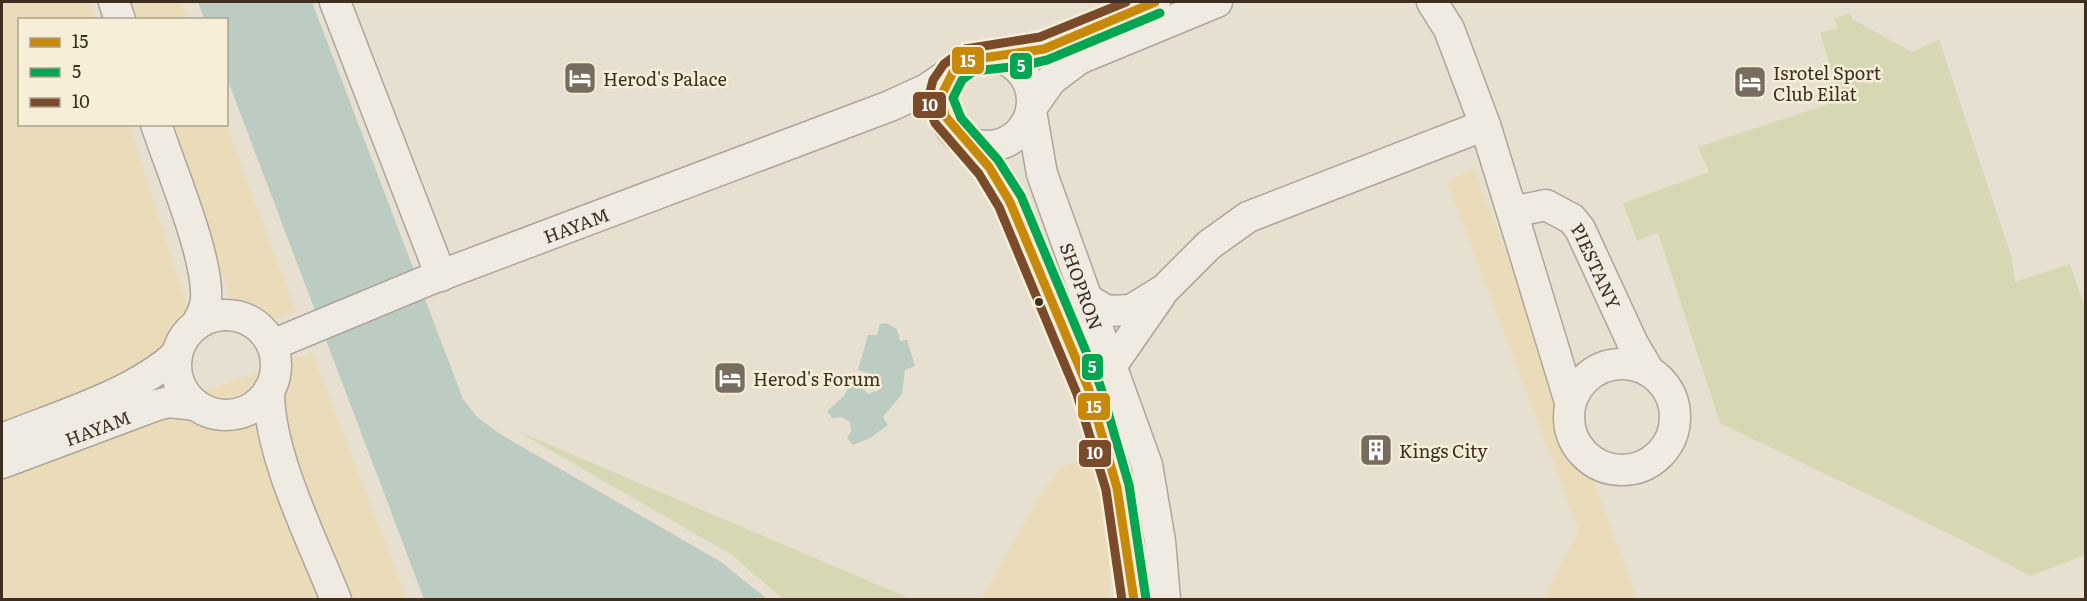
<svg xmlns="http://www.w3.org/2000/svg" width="2087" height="601" font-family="Literata,serif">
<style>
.green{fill:#d6d7b3}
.sand{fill:#eadcb9}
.water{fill:#bcccc2}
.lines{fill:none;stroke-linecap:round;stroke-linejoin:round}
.minor-casing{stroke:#ada599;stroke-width:33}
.minor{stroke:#efebe3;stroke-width:30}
.bus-1-casing{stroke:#f7eed8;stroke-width:14}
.bus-2-casing{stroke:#f7eed8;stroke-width:14}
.bus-3-casing{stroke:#f7eed8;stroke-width:14}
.bus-1{stroke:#c88808;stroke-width:9}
.bus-2{stroke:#00a651;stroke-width:9}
.bus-3{stroke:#7a4b2a;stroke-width:9}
.bus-dot{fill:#3d2e20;stroke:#f7eed8;stroke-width:2}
.labels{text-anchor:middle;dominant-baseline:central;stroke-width:5;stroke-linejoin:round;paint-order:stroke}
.poi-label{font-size:18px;fill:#3d2e20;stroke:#f7eed8;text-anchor:start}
.street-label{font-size:18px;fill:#3d2e20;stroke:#f7eed8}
.line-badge{stroke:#f7eed8;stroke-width:2}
.badge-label{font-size:16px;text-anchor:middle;font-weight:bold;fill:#fff}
</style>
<rect width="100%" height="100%" fill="#e7e0d1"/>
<path class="green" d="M1850,13L1852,19L1912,52L1939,40L2012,259L2015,282L2070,264L2085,307V555L2030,576L1964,541L1720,423L1658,233L1637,241L1623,203L1709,172L1698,147L1841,100L1820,33L1838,28L1834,19Z
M517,431L911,599H783L732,555Z"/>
<path class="sand" d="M2,2H90L95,19L20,20V124L129,125L200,345L2,421Z
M123,2H181L188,19H129Z
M226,124L296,312L243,331L168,125Z
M1474,169L1638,599H1543L1579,531L1447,181Z
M312,352L407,599L2,600V466Z
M1083,458L1103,464L1109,530V599L981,600L1040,495L1060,468Z"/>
<path class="water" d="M198,2H312L463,399L477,417L500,434L721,562L767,599H424L227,78L226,20L204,19Z
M886,323L897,329L900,341L907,340L915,366L905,370L902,394L883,417L888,425L870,438L853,445L847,438L851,432L850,422L841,417L832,418L827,411L844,396L851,382L861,386L868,394L879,390L881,382L878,376L858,370L868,335H877L880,324Z"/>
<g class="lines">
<defs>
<g id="minor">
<path d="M114,2L120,20"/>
<path d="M335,2L441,276"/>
<path d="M1432,2L1449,29L1485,125L1512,212"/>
<circle cx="987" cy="101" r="45"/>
<path d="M998,56L1041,49L1155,2"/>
<path d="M1032,107L1051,80L1079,59L1217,2"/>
<path id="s1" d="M1031,111L1042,174L1147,465L1160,541L1165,600"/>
<path d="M156,124C170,167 209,258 206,299C205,309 201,317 196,325"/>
<path d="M964,140L997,177L1010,198L1099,419L1126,528L1134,600"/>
<path d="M1087,299L1107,311L1131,310L1165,289L1209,245L1248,217L1485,125"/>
<circle cx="226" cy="365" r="50"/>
<path id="s2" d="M272,345L431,279L890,106L927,89L952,72"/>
<circle cx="1622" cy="417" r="53"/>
<path d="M1112,365L1160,296"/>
<path d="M269,390C268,453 312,539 336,600"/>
<path id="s3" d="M1570,402L1512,212L1546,205L1572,219L1580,229L1633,344L1649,371"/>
<path d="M2,439C56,417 135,394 177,354"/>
<path id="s4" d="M2,463L157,405L169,402L196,405"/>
</g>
</defs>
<use href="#minor" class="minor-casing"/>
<use href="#minor" class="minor"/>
<defs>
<path id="bus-1" d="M1134,600L1117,488L1089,390L1010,202L989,167L945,116L941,96L953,72L969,60L1044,49L1155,2"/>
<path id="bus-2" d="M1146,599L1129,485L1100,385L1021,196L998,160L961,118L953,98L962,80L974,71L1021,66L1047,60L1160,13"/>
<path id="bus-3" d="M1122,600L1106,490L1077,394L999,207L979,174L935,123L930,110L929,96L933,80L944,64L965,49L1040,37L1126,2"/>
</defs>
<use href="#bus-1" class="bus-1-casing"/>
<use href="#bus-2" class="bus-2-casing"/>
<use href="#bus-3" class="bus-3-casing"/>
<use href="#bus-1" class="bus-1"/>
<use href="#bus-2" class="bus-2"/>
<use href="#bus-3" class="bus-3"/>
</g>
<defs>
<symbol id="hotel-square" viewBox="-11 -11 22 22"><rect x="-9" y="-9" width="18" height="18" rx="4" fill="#786c5e" stroke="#f7eed8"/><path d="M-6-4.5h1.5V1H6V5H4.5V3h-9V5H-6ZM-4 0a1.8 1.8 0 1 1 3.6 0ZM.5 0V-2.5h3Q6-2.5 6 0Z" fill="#fff"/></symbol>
<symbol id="building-square" viewBox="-11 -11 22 22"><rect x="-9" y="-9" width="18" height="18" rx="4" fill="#786c5e" stroke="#f7eed8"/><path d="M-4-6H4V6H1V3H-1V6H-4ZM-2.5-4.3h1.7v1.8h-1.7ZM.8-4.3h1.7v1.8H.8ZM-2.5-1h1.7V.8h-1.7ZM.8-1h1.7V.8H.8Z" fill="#fff"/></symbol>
</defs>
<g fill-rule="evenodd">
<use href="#hotel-square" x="561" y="59" width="38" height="38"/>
<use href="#hotel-square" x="1731" y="63" width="38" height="38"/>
<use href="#hotel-square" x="711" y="359" width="38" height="38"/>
<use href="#building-square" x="1357" y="431" width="38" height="38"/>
</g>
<circle class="bus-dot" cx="1039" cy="302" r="5"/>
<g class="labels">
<g class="poi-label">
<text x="1773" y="72">Isrotel Sport<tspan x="1773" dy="21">Club Eilat</tspan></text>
<text x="603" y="78">Herod's Palace</text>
<text x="753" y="378">Herod's Forum</text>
<text x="1399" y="450">Kings City</text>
</g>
<g class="street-label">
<text stroke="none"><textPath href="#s2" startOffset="327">HAYAM</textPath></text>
<text stroke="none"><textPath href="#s3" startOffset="316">PIESTANY</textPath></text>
<text stroke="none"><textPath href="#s1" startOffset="183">SHOPRON</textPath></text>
<text stroke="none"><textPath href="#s4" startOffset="102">HAYAM</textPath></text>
</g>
</g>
<g class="line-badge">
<rect x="951" y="46" width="34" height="29" rx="6" fill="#c88808"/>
<rect x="1009" y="52" width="24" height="28" rx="6" fill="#00a651"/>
<rect x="912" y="91" width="35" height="28" rx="6" fill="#7a4b2a"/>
<rect x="1081" y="353" width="23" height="28" rx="6" fill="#00a651"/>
<rect x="1077" y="392" width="34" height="29" rx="6" fill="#c88808"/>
<rect x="1078" y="439" width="34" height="29" rx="6" fill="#7a4b2a"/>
</g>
<g class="badge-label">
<text x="968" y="67">15</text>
<text x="1021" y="72">5</text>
<text x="930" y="111">10</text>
<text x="1092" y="373">5</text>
<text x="1094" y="413">15</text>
<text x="1095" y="459">10</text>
</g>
<rect width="2087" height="601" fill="none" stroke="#3d2e20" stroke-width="6"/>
<rect x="18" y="18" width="210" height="108" fill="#f7eed8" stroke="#ada18e" stroke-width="1.5"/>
<rect x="30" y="38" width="30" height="9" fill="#c88808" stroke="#ada18e" stroke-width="1.5"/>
<text x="72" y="48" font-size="18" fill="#3d2e20">15</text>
<rect x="30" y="68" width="30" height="9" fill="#00a651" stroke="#ada18e" stroke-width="1.5"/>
<text x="72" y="78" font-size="18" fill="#3d2e20">5</text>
<rect x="30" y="98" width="30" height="9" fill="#7a4b2a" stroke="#ada18e" stroke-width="1.5"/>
<text x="72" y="108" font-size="18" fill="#3d2e20">10</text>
</svg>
